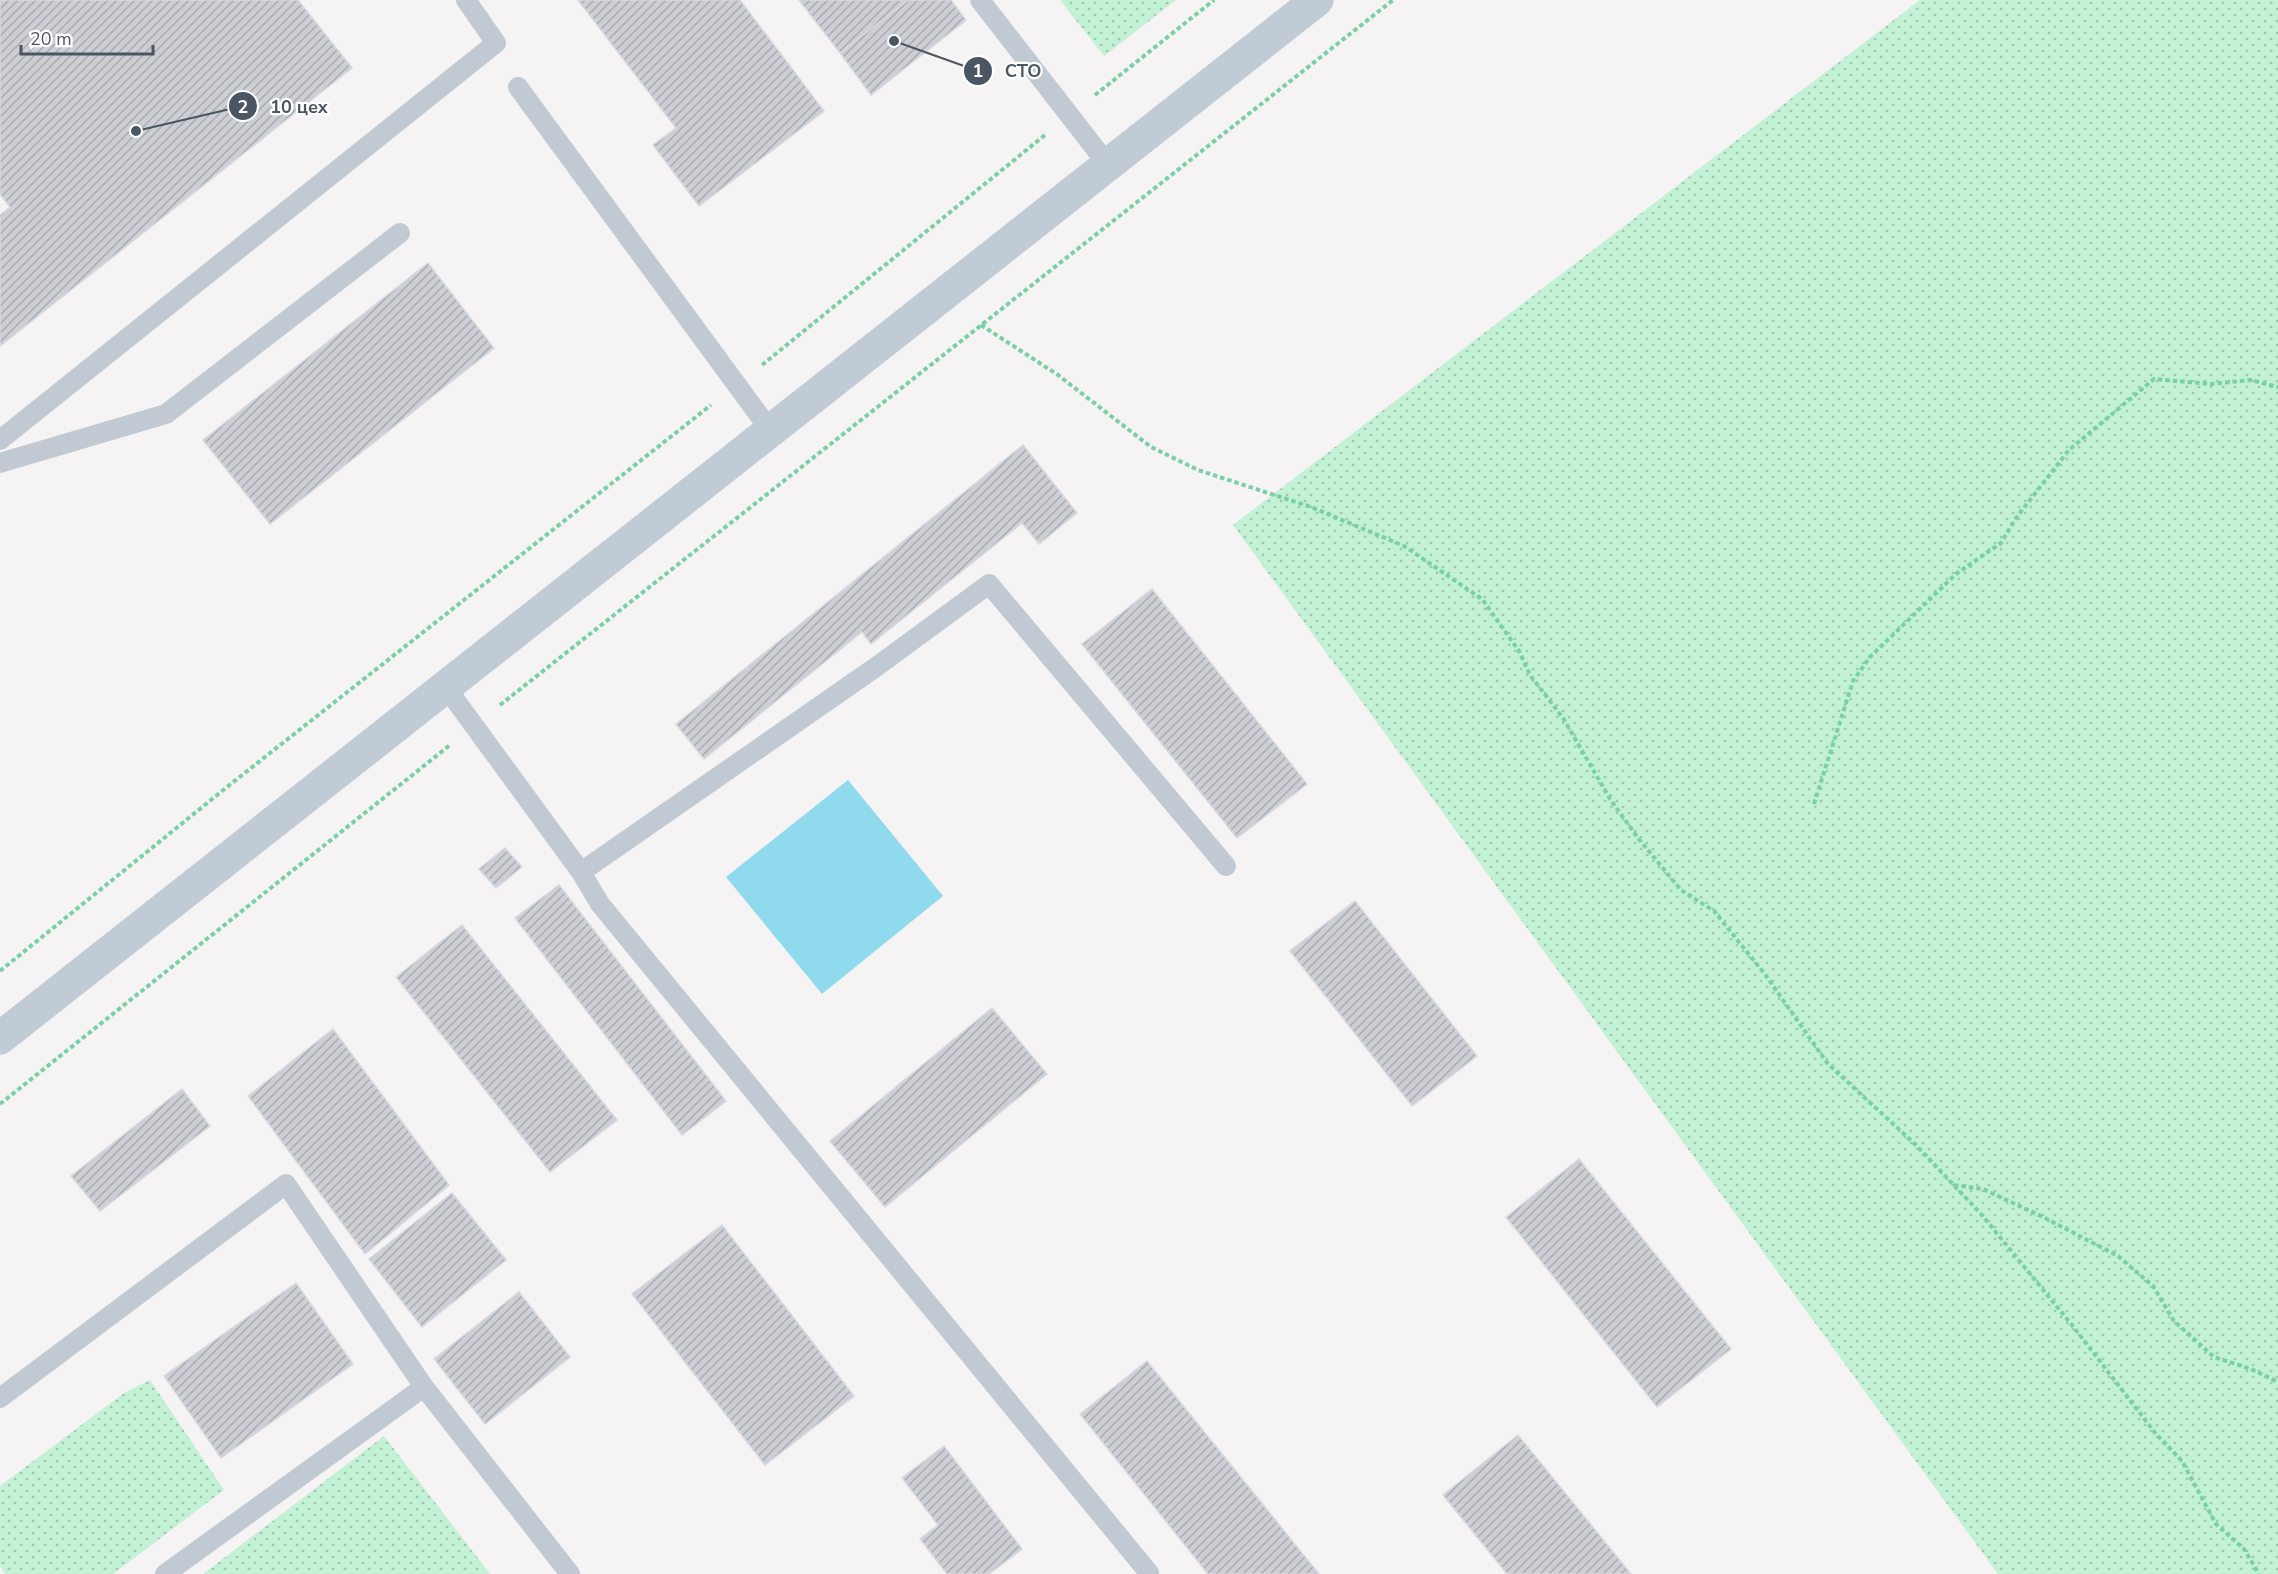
<svg xmlns="http://www.w3.org/2000/svg" width="2278" height="1574" font-family="'Nunito Sans',sans-serif">
<style>
.grass{fill:url(#grass-dots)}
.water{fill:#90daee}
.building{fill:url(#building-hatch);stroke:#d7d9de;stroke-width:1.5}
.lines{fill:none;stroke-linecap:round;stroke-linejoin:round}
.path{stroke:#7ad0a6;stroke-width:4;stroke-dasharray:4.5 3;stroke-linecap:butt}
.lane{stroke:#c1cad2;stroke-width:20}
.secondary{stroke:#c1cbd6;stroke-width:33}
.leader{fill:none;stroke:#4a5661;stroke-width:2}
.callout-dot{fill:#4a5661;stroke:#fff;stroke-width:2}
.mark-label{font-size:18px;text-anchor:middle;font-weight:bold;fill:#fff}
.callout-label{font-size:18px;text-anchor:middle;font-weight:bold;fill:#4a5661;stroke:#fff;stroke-width:4.5;stroke-linejoin:round;paint-order:stroke}
</style>
<defs>
<pattern id="grass-dots" width="8" height="8" patternUnits="userSpaceOnUse" patternTransform="scale(1.5)"><rect width="8" height="8" fill="#c3f1d5"/><path d="M2 2h.1M6 6h.1" fill="none" stroke="#a0c6b0" stroke-width="1.8" stroke-linecap="round"/></pattern>
<pattern id="building-hatch" width="6" height="6" patternUnits="userSpaceOnUse" patternTransform="scale(1.5)"><rect width="6" height="6" fill="#cdcfd5"/><path d="M-1 1l2-2M0 6l6-6M5 7l2-2" fill="none" stroke="#a8abb0"/></pattern>
</defs>
<rect width="100%" height="100%" fill="#f5f3f3"/>
<path class="grass" d="M1060,0H1176L1104,56Z
M1920,0H2278V1574H1998L1233,525Z
M150,1380L224,1490L113,1574H5L0,1566V1486L124,1393Z
M384,1436L490,1574H203Z"/>
<path class="water" d="M848,780L943,896L822,994L726,877Z"/>
<path class="building" d="M0,0H298L352,68L0,346V215L10,207L0,194Z
M578,0H740L824,111L699,206L653,145L676,128Z
M799,0H908L840,53Z
M908,0H951L966,20L871,95L840,53Z
M428,263L494,348L270,524L203,440Z
M1023,445L1077,513L1039,544L1022,523L871,644L862,632L704,759L676,724Z
M1152,589L1307,784L1237,838L1082,644Z
M505,848L522,867L496,888L479,869Z
M559,885L726,1101L682,1135L515,918Z
M1355,901L1477,1056L1412,1106L1290,951Z
M462,925L617,1120L550,1172L396,977Z
M992,1008L1047,1074L885,1207L830,1141Z
M333,1029L449,1185L365,1254L248,1096Z
M182,1089L210,1126L100,1211L71,1176Z
M1579,1159L1731,1349L1657,1407L1506,1217Z
M452,1193L506,1260L422,1327L369,1259Z
M722,1225L854,1396L765,1465L632,1294Z
M296,1283L353,1364L221,1458L164,1376Z
M519,1292L570,1357L485,1424L434,1359Z
M1147,1361L1319,1574H1208L1080,1414Z
M1518,1435L1631,1574H1507L1443,1495Z
M944,1446L1022,1549L989,1574H947L920,1539L938,1525L902,1478Z"/>
<g class="lines">
<path class="path" d="M1095,95L1214,0
M981,325L1058,375L1151,447L1198,470L1311,507L1404,546L1482,599L1519,651L1530,675L1563,718L1610,799L1638,838L1681,890L1714,911L1764,973L1828,1064L1916,1145L1981,1214L2072,1325L2156,1434L2182,1461L2216,1524L2244,1549L2259,1574
M762,365L1045,135
M500,705L1393,0
M1814,804L1853,681L1870,657L1956,574L2001,543L2016,518L2069,450L2154,379L2211,384L2251,380L2278,387
M0,971L227,787L711,405
M0,1104L450,745
M1954,1185L1983,1189L2043,1217L2118,1256L2153,1286L2174,1321L2214,1357L2251,1369L2278,1382"/>
<path class="lane" d="M980,0L1108,165
M518,87L770,430
M0,440L496,43L466,0
M0,463L166,414L400,233
M445,686L581,872L600,904L1149,1573
M581,872L876,667L989,584L1226,866
M0,1398L286,1184L424,1387
M165,1574L424,1387L570,1574"/>
<path class="secondary" d="M0,1038L1317,0"/>
</g>
<path class="leader" d="M894 41L978 71M136 131L243 106"/>
<g class="callout-dot">
<circle cx="894" cy="41" r="6"/>
<circle cx="136" cy="131" r="6"/>
<circle cx="978" cy="71" r="15"/>
<circle cx="243" cy="106" r="15"/>
</g>
<g class="mark-label">
<text x="978" y="77">1</text>
<text x="243" y="113">2</text>
</g>
<g class="callout-label">
<text x="1023" y="77">СТО</text>
<text x="299" y="113">10 цех</text>
</g>
<path d="M21 45v9h132v-9" fill="none" stroke="#4a5661" stroke-width="3"/>
<text x="30" y="45" font-size="18" fill="#4a5661" stroke="#ffffff" stroke-width="4.5" paint-order="stroke">20 m</text>
</svg>
